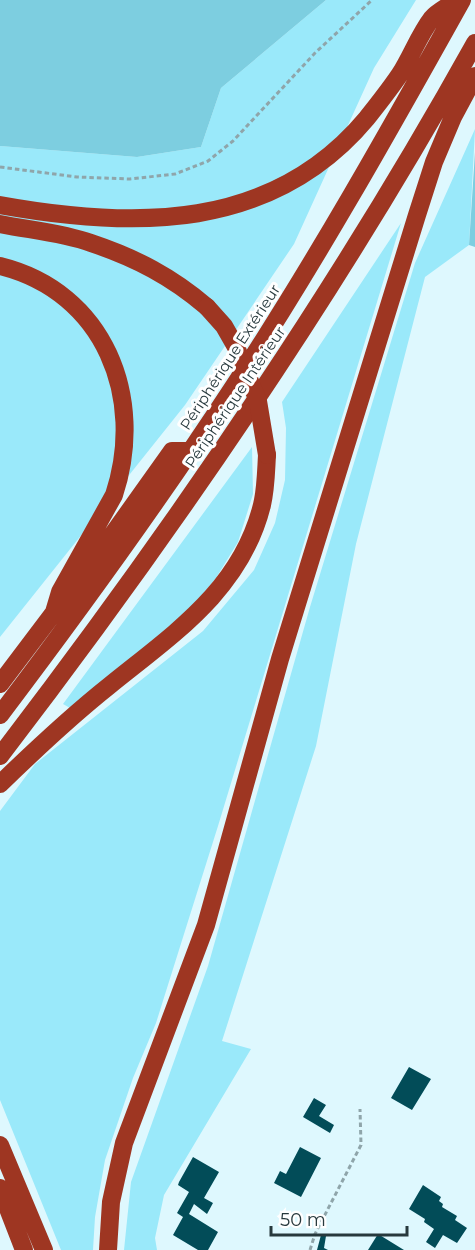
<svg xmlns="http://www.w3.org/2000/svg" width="475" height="1250" font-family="Montserrat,sans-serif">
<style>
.green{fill:#9ae9fa}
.forest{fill:#7dcee0}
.building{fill:#024c58}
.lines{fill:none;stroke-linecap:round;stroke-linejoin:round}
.path{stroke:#8fa5aa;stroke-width:3;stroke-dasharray:4.5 3;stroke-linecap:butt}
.highway{stroke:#9e3622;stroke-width:18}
.highway-bridge{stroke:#9e3622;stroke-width:18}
.labels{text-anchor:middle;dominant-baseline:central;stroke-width:6;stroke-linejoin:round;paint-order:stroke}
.street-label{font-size:15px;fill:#27393d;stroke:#fff}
</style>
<rect width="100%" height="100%" fill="#def8fe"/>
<path class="green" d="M326,0H416L374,68L294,244L185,405L0,637V146L137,157L201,147L221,88Z
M475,129L469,245L425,277L356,544L316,746L222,1041L251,1049L164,1195L155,1238L157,1250H124L131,1182L208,966L310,607L415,263Z
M401,223L218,826L156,1023L133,1078L105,1160L95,1217L93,1250H61L0,1100V811L35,764L203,631L254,570L275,523L285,480L286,428L282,402Z
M252,447L253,494L238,542L216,578L190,610L70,708L63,704Z"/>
<path class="forest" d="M0,0H326L221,88L201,147L137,157L0,146Z
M475,152V247L469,245Z"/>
<path class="building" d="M409,1067L431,1079L412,1110L391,1098Z
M314,1098L326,1105L319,1116L334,1125L330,1133L303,1117Z
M300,1147L321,1158L301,1197L274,1183L280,1171L286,1174Z
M193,1157L219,1172L204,1198L213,1203L207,1214L194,1204L189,1214L218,1232L208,1250H198L173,1235L183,1217L177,1213L189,1192L178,1185L179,1182Z
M423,1185L441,1197L439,1201L443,1204L442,1207L457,1216L455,1220L467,1228L457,1243L443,1235L435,1248L426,1242L434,1229L424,1222L425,1219L409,1209Z
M378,1234L404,1250H368Z
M321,1235L326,1236L324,1248L328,1250H317Z"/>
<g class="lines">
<path class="path" d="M0,167L77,177L130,179L175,174L208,161L233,141L315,53L372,0
M310,1250L315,1234L361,1145L360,1109"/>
<path class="highway" d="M0,205C133,229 272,232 367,118C378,104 390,89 400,74C411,57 419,35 432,18C438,11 450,5 458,0
M0,224C29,230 63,233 91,243C136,258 172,277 207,307
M0,266C105,292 146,398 114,495L60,592L54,612
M0,684L105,545L172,451H190
M0,715C81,608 160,499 234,386C316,261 389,131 462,0
M0,756C174,529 336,293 475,43
M0,784C35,750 70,717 109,686C173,634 241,590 262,505C266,488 266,471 267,455
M0,1145L44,1250
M0,1188L24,1250
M108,1250L111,1202L124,1143L206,925L280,659L417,215L434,162L453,117L475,76"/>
<path class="highway-bridge" d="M207,307L224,326L236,347L258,401L267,455"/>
</g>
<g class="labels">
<g class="street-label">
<text transform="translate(230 357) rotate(-57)">Périphérique Extérieur</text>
<text transform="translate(235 397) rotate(-56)">Périphérique Intérieur</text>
</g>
</g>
<path d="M271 1226v9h136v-9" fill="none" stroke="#27393d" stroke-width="3"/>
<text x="280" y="1226" font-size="18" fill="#27393d" stroke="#ffffff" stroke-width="4.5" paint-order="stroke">50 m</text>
</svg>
